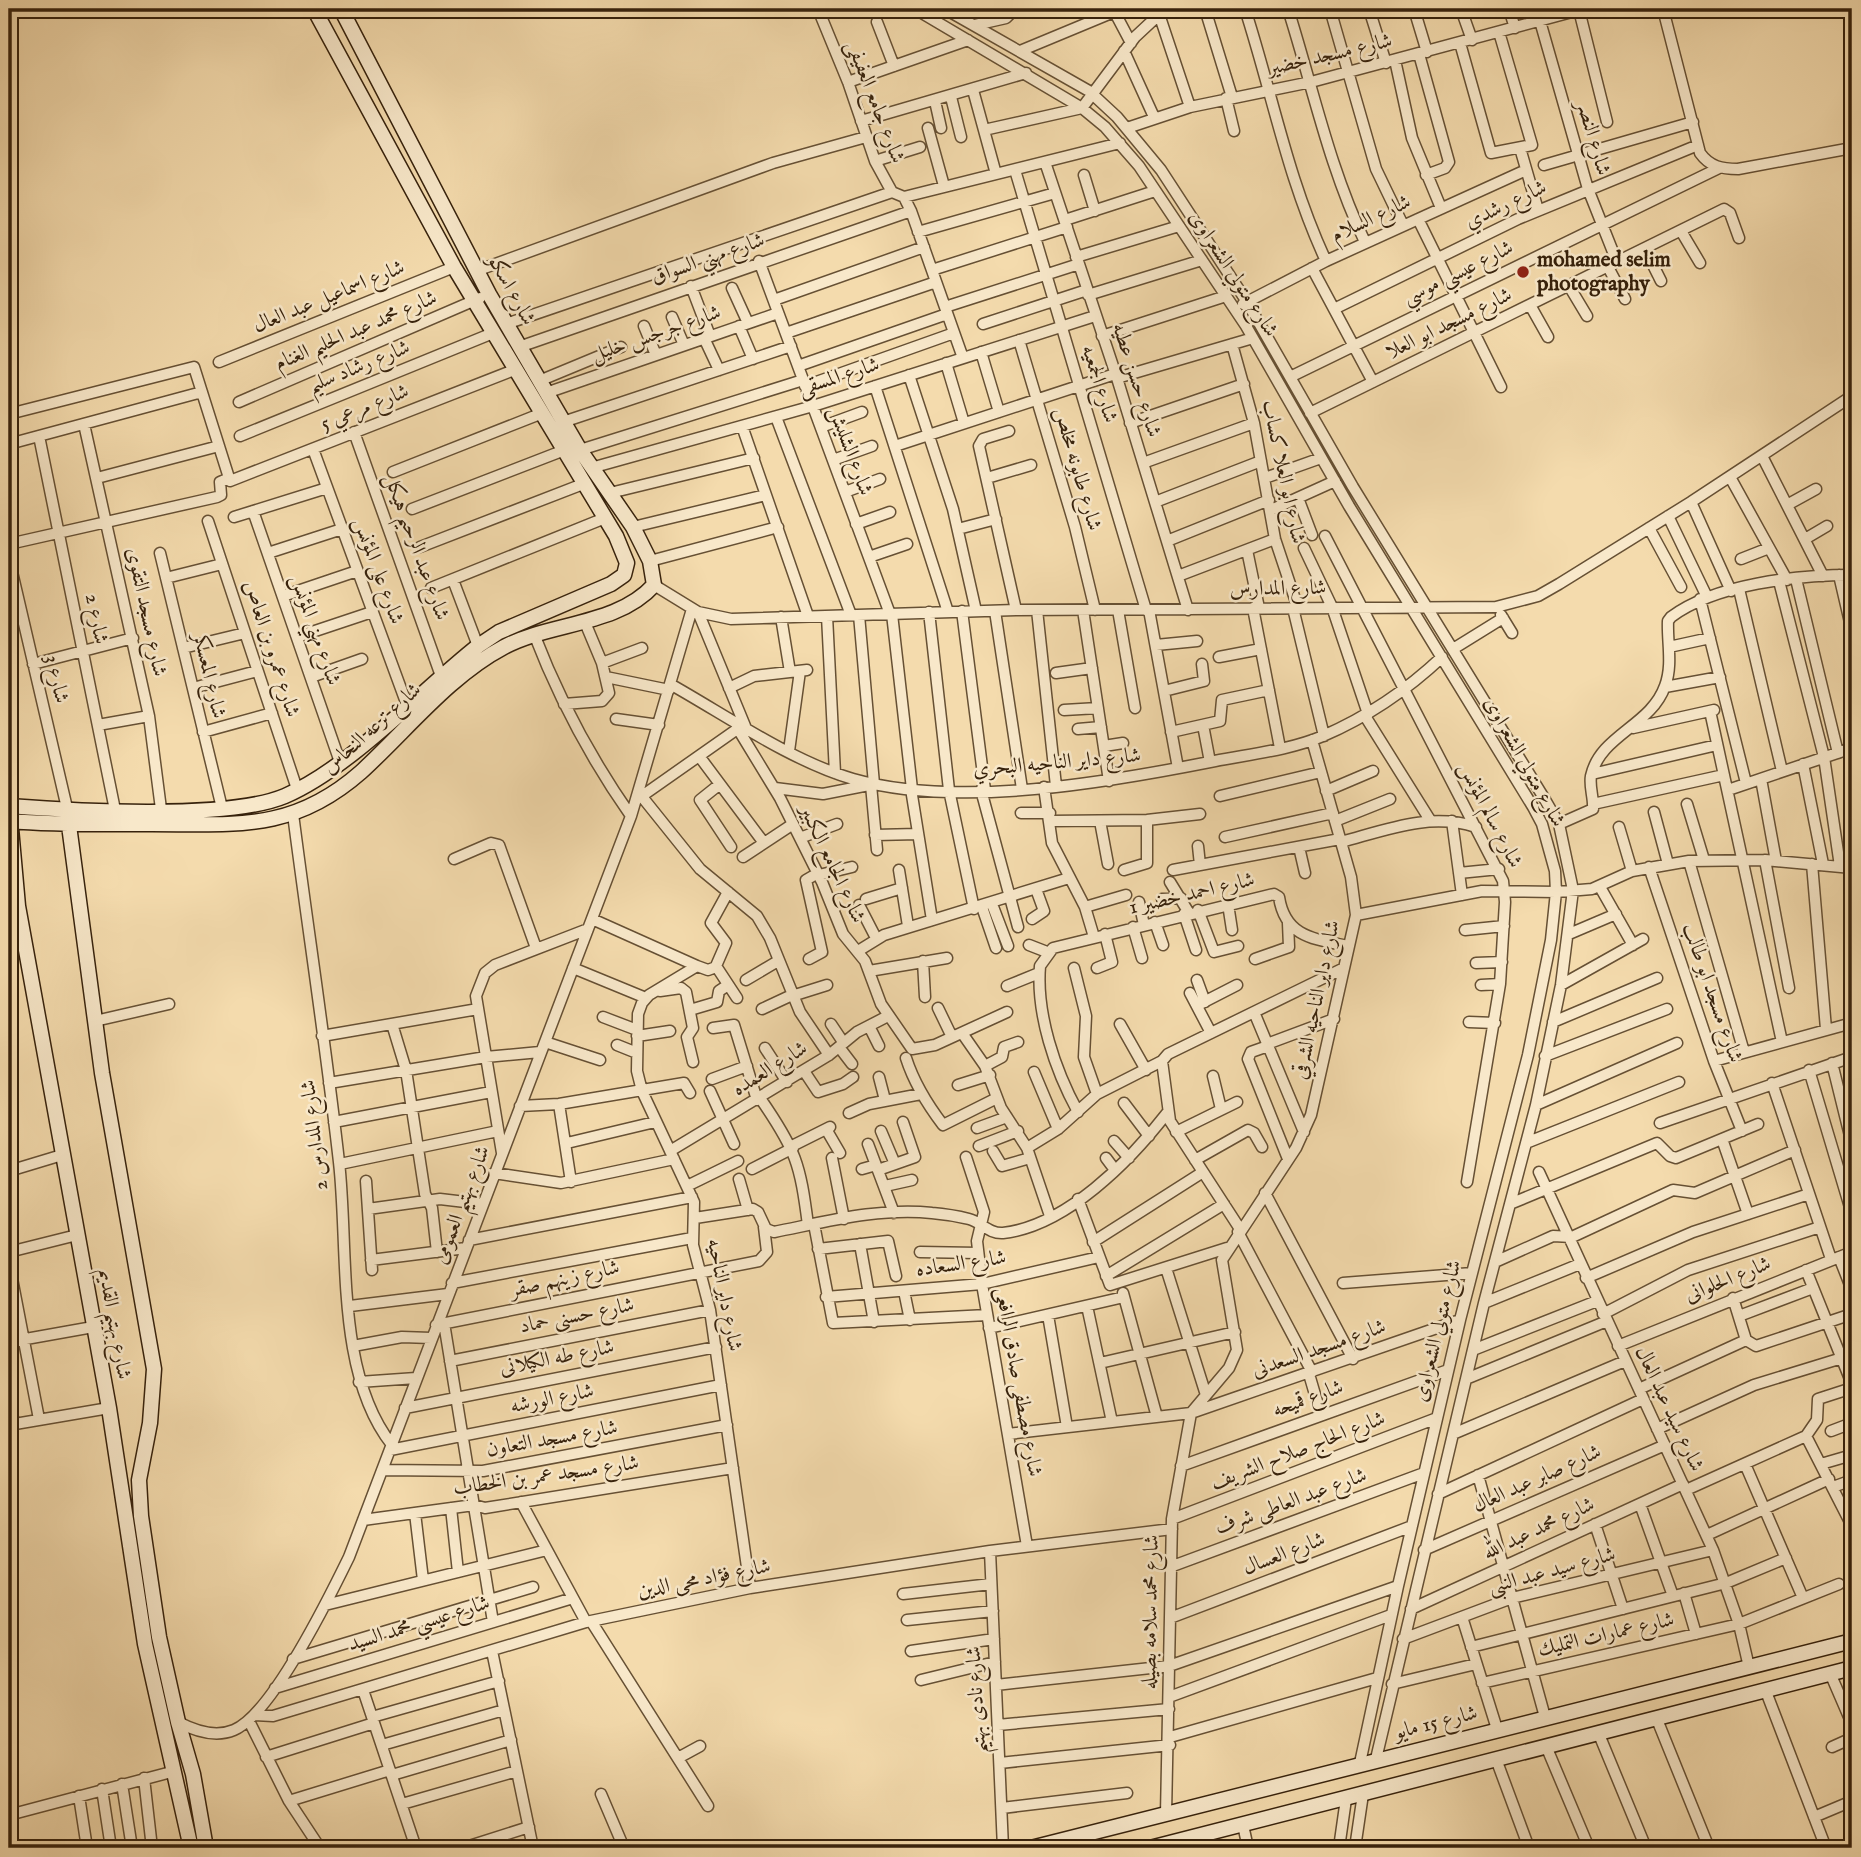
<svg xmlns="http://www.w3.org/2000/svg" width="1861" height="1857" font-family="'IM FELL English',Amiri,serif">
<style>
.lines{fill:none;stroke-linecap:round;stroke-linejoin:round}
.minor-casing{stroke:#665034;stroke-width:13}
.secondary-casing{stroke:#37220c;stroke-width:17}
.minor{stroke:#f8e8ca;stroke-width:10}
.secondary{stroke:#f8e8ca;stroke-width:14}
.poi-dot{fill:#8f2418;stroke:#f8e8ca;stroke-width:2.5}
.labels{text-anchor:middle;dominant-baseline:central;stroke-width:5;stroke-linejoin:round;paint-order:stroke}
.street-label{font-size:21px;fill:#37220c;stroke:#f8e8ca}
.poi-label{font-size:21px;font-weight:bold;fill:#37220c;stroke:#f8e8ca;text-anchor:start}
</style>
<rect width="100%" height="100%" fill="#f4dbad"/>
<filter id="stains"><feTurbulence type="fractalNoise" baseFrequency=".00286" numOctaves="4"/><feColorMatrix values="0 0 0 0 .2 0 0 0 0 .09 0 0 0 0 .02 0 0 0 .5 -.17"/></filter>
<radialGradient id="worn" r=".72"><stop offset=".6" stop-color="#630" stop-opacity="0"/><stop offset="1" stop-color="#630" stop-opacity=".3"/></radialGradient>
<g class="lines">
<defs>
<path id="minor" d="M818,9L848,82L875,161L892,192L904,197L911,211L963,358
M915,9L1082,108L1105,127L1139,166L1246,326L1349,506L1533,807L1542,824L1555,871L1556,892L1551,940L1528,1055L1460,1320L1398,1586L1360,1763
M945,9L1089,91L1117,117L1161,170L1247,302L1353,487L1544,798L1559,824L1573,890L1561,985L1536,1105L1484,1303L1376,1759
M1113,9L1131,43
M1205,9L1232,97
M1245,9C1273,96 1287,177 1326,261
M1288,9C1313,88 1329,167 1365,242
M1330,9L1376,169L1403,225
M1369,9L1386,63
M1414,9L1427,52
M1461,9L1472,40
M1509,9L1515,28
M1663,9L1700,153C1710,167 1722,169 1738,169L1852,148
M1579,10L1607,122
M1159,14L1190,107
M1540,21L1588,189L1617,262
M877,22L894,66
M975,25L1006,18L1015,9
M1460,43L1491,153L1532,145L1499,32
M1020,51L1114,12
M1124,51L1154,117
M1419,54L1449,162L1445,168L1426,175
M1395,60L1412,138L1441,208
M848,82L968,40
M973,90L996,174
M951,97L961,137
M1226,98L1234,131
M935,101L941,128
M861,121L1026,73
M928,128L944,186
M1127,128L1190,107L1311,82L1583,9
M984,130L1082,108L1135,37L1165,9
M1520,148L1538,210
M875,161L920,147
M1045,162L1117,378L1188,610
M1544,165L1693,122
M1015,170L1146,610
M1084,175L1095,211
M904,197L1120,143
M1418,219L1501,387
M1065,220L1155,191
M1681,231L1700,263
M918,232L1055,193
M1645,249L1661,281
M1076,257L1179,226
M759,261L890,614
M1608,267L1625,299
M1312,268L1373,382
M932,270L1067,227
M476,271L773,163L866,137
M691,286L710,336
M1569,286L1587,316
M732,288L748,323
M1088,295L1202,260
M774,300L924,247
M1243,304L1326,261L1526,170
M1530,305L1548,337
M945,307L1079,264
M1334,309L1518,219L1698,145
M672,317L684,345
M506,324L892,192
M983,324L1087,290
M644,326L656,355
M739,326L753,359
M786,333L936,282
M1102,336L1226,296
M704,338L719,370
M1019,340L1075,527L1095,610
M1232,344L1254,423L1275,539L1298,608
M519,347L911,211
M981,352L999,412
M219,362L454,267
M946,363L964,423
M798,366L947,314
M909,375L953,509L976,611
M1290,377L1719,168
M1117,378L1253,338
M539,381L621,347
M805,386L954,333
M875,386L948,612
M546,393L778,313
M239,402L480,298
M1310,413L1724,209L1730,213L1739,238
M9,414L194,367L230,481L514,370
M776,417L851,615
M563,422L791,346
M1130,423L1244,384
M84,424L149,716L161,809
M742,426L808,616
M821,427L862,412
M1009,431L983,439L979,446L1016,610
M354,432L441,676
M39,436L115,810
M240,436L493,333
M9,444L202,392
M895,446L1115,374
M313,449L407,705
M580,450L803,380
M1762,456L1823,576
M833,460L872,446
M1143,463L1254,423
M591,468L813,406L1095,316
M393,472L540,414
M1730,477L1787,580
M97,478L219,446
M987,478L1031,465
M1265,478L1321,458
M845,492L880,479
M610,493L754,458
M1298,498L1312,535
M1155,502L1261,461
M1691,502L1731,591
M1787,505L1816,489
M412,509L562,451
M1271,510L1335,481
M253,511L340,762
M1668,516L1707,597
M234,517L327,488
M208,521L297,789
M856,524L890,512
M633,527L766,495
M1649,528L1681,587
M958,529L996,519
M1325,536L1503,881L1505,902L1500,984L1467,1182
M1805,539L1827,526
M1167,541L1269,500
M9,544L217,497L221,495L220,482L229,478
M420,547L583,484
M1304,548L1332,607L1368,714
M1247,550L1259,608
M160,553L222,808
M268,553L342,529
M869,557L907,544
M9,559L67,808
M1741,559L1769,548
M650,561L778,527
M1839,575L1852,631
M1178,576L1275,539
M166,578L222,564
M1796,579L1838,753
M453,580L478,646
M1779,581L1824,757L1840,866
M654,585L698,612L731,619L1016,610L1496,607L1538,596L1559,584L1691,502L1852,396
M431,588L605,518
M1739,589L1782,771
M283,596L357,571
M1700,599L1746,783
M1253,608L1280,748
M1293,608L1324,736
M1037,610L1056,786
M1083,610L1109,781
M1118,610L1135,708
M1149,610L1178,768
M962,611L985,790
M995,611L1022,789
M698,612L745,726
M929,612L949,790L974,909
M892,614L912,789
M1501,615L1512,633
M827,616L835,773
M781,617L790,672
M534,634C559,699 591,759 631,816
M297,637L372,612
M1156,645L1197,641
M1669,647L1710,638
M183,648L245,633
M1453,649L1503,618
M1219,657L1261,649
M602,663L642,648
M33,664L133,638
M1056,673L1092,668
M311,677L362,659
M606,677L669,690
M670,684C727,716 791,761 853,779C959,809 1109,782 1215,761C1251,754 1290,750 1323,736C1367,717 1407,690 1442,657
M1665,687L1720,677
M193,688L257,671
M729,688L754,676L807,670
M1164,691L1204,681L1202,664
M564,704L602,701L609,693L602,663L584,620
M1064,710L1098,708
M1710,711L1782,1042
M1365,716L1430,820
M616,719L659,725
M98,725L149,716
M1203,725L1210,762
M1633,728L1714,710
M738,729L780,798L822,882L843,934L865,961L881,1004L912,1049L935,1045L1007,1012
M1078,729L1101,727
M203,732L272,713
M1171,732L1220,721L1222,700L1269,690
M1104,746L1123,743
M789,751L800,671
M699,756L764,843
M1803,764L1823,864
M1592,774L1717,745
M1761,779L1776,861
M720,784L700,800L731,847
M871,785L877,850
M1044,787L1052,843L1085,907L1094,937
M775,788L823,794L874,784L859,615
M911,789L932,920
M981,790L1018,927
M1728,790L1852,748
M1326,791L1373,771
M639,793L700,869L757,916L770,938L800,1012L829,1055
M642,796L743,725
M1220,796L1321,772
M1593,804L1724,775
M1687,804L1704,860
M1654,812L1668,864
M1021,813H1050
M293,814C308,930 326,1046 339,1162C349,1250 335,1373 392,1445
M1051,821L1147,820L1200,814
M1100,821L1108,864
M1335,821L1390,799
M1452,821L1462,895
M1559,824L1593,809C1594,798 1589,787 1591,776C1600,735 1651,726 1665,686C1673,665 1667,642 1668,621L1671,617C1715,584 1797,575 1852,575
M1619,827L1632,871
M875,835L918,834
M1225,837L1333,813
M800,838L837,824
M1341,842C1386,830 1430,812 1476,827
M1198,846L1200,865
M1299,847L1305,873
M743,857L793,824
M454,859L491,843L499,845L536,948
M1765,860L1789,988
M1689,861L1744,1052
M1812,864L1826,1029
M1649,867L1714,1061L1742,1131
M899,870L908,926
M1124,870L1147,863V820
M1173,870L1340,839
M1459,873L1499,869
M819,875L852,867
M1170,882L1189,913
M1600,887L1633,945
M728,892L711,923L726,943L716,966L737,998
M866,899L902,888
M1162,899L1181,898
M1139,902L1144,925
M992,904L1008,946
M1228,904L1232,930
M859,905L876,938
M982,907L996,948
M1085,907L1126,895
M1198,910L1214,952L1238,946
M1184,914L1196,950
M1356,915L1482,891L1556,892L1592,889L1632,871L1689,861L1765,860L1852,868
M592,919L697,966L708,970L716,967
M1032,919L1044,911L1036,889
M1155,922L1163,945
M1133,927L1142,958
M1465,930L1504,926
M1569,934L1616,914
M1029,945L1047,952
M858,951L884,935L1069,878
M809,959L822,952L806,880L818,873
M1255,959L1289,947L1288,923
M923,961L925,997
M1476,963L1502,962
M697,966L649,995L642,1003L638,1014L637,1071L642,1091L694,1202L693,1245L710,1310L750,1588
M573,968L646,998
M1074,968L1086,1016L1084,1057L1097,1094
M1097,968L1112,962L1105,934
M869,971L947,958
M746,980L778,961
M1197,980L1205,1002
M1481,985L1500,984
M1561,985L1643,939
M1007,986L1039,973
M660,991L681,988L686,992L693,1028L687,1037L693,1062
M1190,993L1211,1033
M792,996L827,985
M1198,1005L1237,985
M938,1008L952,1037
M762,1009L792,995
M690,1010L717,1002L719,991L728,985
M1254,1012L1304,1132
M603,1017L637,1030
M95,1021L169,1004
M1469,1022L1495,1023
M1553,1022L1657,978
M392,1024L406,1070L425,1194L432,1208L437,1252
M831,1024L843,1042
M1120,1024L1146,1070
M869,1026L879,1046
M713,1028L734,1025L757,1100
M962,1033L985,1066L1001,1108L1027,1148L1050,1216
M322,1036L478,1009
M637,1036L670,1031
M545,1042L600,1060
M1267,1044L1334,1019
M617,1045L637,1053
M1268,1046L1251,1052L1248,1059L1288,1159
M839,1047L852,1064
M765,1048L787,1082
M1545,1056L1667,1009
M906,1058C914,1083 927,1104 943,1125L997,1098
M1714,1061L1852,1023
M1832,1063L1852,1144
M985,1066L1002,1057L1004,1047L1018,1042
M1809,1070L1852,1214
M804,1071L818,1092L843,1084L853,1077
M1034,1072L1058,1129
M1213,1076L1221,1109
M879,1077L885,1100
M712,1079L747,1066
M329,1083L486,1057L540,1052
M1772,1083L1831,1259
M958,1085L990,1075
M710,1091L734,1144
M760,1098C796,1150 800,1163 808,1225
M1124,1103L1149,1136
M559,1104L571,1182
M1536,1105L1677,1043
M520,1106L559,1104L684,1083L690,1093
M1078,1112C1055,1070 1036,1014 1040,966L1053,948L1274,894L1279,897C1285,937 1314,939 1348,946
M849,1113L869,1104L921,1094
M334,1122L491,1092
M1660,1123L1852,1057
M977,1128L1007,1117
M826,1129L840,1153
M881,1131L895,1164
M1176,1132L1237,1102
M1722,1139L1748,1214
M1114,1141L1129,1158
M567,1143L655,1122
M1526,1143L1679,1082
M868,1144L894,1213
M792,1146L830,1127
M979,1146L1018,1131
M1027,1148L1058,1129L1097,1094L1162,1061
M670,1151L829,1055L857,1032L888,1016
M993,1151L1002,1166L1030,1158
M502,1153L476,996L485,973L495,965L588,929
M966,1157L984,1212L977,1241L982,1284L1027,1546
M832,1158L844,1219
M1106,1158L1115,1170
M1195,1160L1248,1130L1254,1133L1262,1147
M340,1164L498,1131
M752,1169L793,1148
M862,1169L876,1165
M878,1170L915,1157L903,1122
M9,1171L62,1155
M1539,1172L1713,1550L1739,1624L1749,1667
M494,1173L561,1183L674,1159
M739,1179L748,1210
M366,1181L372,1270
M687,1186L738,1161
M885,1186L912,1180
M1265,1193L1353,1359
M1078,1199L1110,1285L1227,1248
M1510,1204L1657,1143L1670,1156L1676,1158L1758,1124
M368,1209L440,1199L482,1204
M695,1218L753,1209L758,1212L766,1229L774,1232C825,1222 881,1207 932,1213C944,1214 957,1216 969,1219C981,1222 989,1234 1003,1233C1066,1226 1130,1161 1167,1113
M814,1224L833,1323L987,1315
M1240,1229L1170,1121L1162,1061L1168,1054L1344,968
M1238,1232L1312,1372
M469,1240L692,1197
M1093,1242L1203,1172
M860,1244L874,1322
M818,1249L888,1241L896,1276
M9,1252L77,1235
M920,1252L978,1253
M1839,1257L1852,1290
M371,1260L466,1248
M1495,1262L1553,1236L1572,1237L1673,1190L1695,1193L1795,1150
M9,1263L39,1419
M1166,1268L1206,1395
M1806,1270L1852,1384
M1106,1276L1224,1204
M1586,1278L1693,1232L1809,1194
M452,1283L692,1238
M1343,1283L1472,1273
M904,1291L910,1320
M1123,1293L1157,1417
M826,1297L982,1284L1099,1257
M1484,1303L1580,1264
M350,1306L448,1294
M1087,1306L1112,1422
M1603,1314L1688,1270L1820,1227
M1048,1315L1067,1427
M1739,1316L1813,1288
M444,1323L493,1622
M436,1325L759,1261L767,1252L764,1227
M989,1328L1124,1297
M1746,1340L1756,1346L1852,1314
M9,1342L93,1327
M353,1346L402,1337L431,1338
M1618,1346L1852,1252
M1473,1350L1597,1301
M450,1361L710,1310
M1100,1363L1235,1332
M1309,1374L1321,1415
M1466,1379L1607,1321
M359,1382L416,1378
M1639,1389L1746,1340L1733,1298
M9,1398L14,1424
M405,1408L716,1347
M1191,1413L1229,1368L1237,1350L1222,1260L1296,1148L1311,1115L1356,915L1351,877L1312,740
M9,1425L109,1408
M1657,1429L1754,1385L1842,1358
M1831,1431L1852,1423
M1008,1434L1191,1413L1460,1320
M1453,1434L1625,1361
M1806,1436L1852,1526
M390,1450L721,1385
M1745,1464L1803,1598
M1821,1464L1852,1455
M1181,1466L1448,1370
M382,1470L483,1471L727,1425
M1478,1475L1545,1717
M1833,1487L1852,1480
M1686,1490L1806,1436L1817,1420L1818,1399L1852,1388
M1438,1494L1643,1399
M521,1502L586,1622
M1640,1504L1673,1596
M451,1508L458,1572
M415,1513L423,1580
M1172,1519L1437,1418
M363,1520L474,1505L485,1508L733,1468
M1595,1524L1623,1609
M1707,1535L1829,1479
M1424,1550L1665,1445
M990,1551L1003,1848
M1170,1567L1424,1473
M1684,1593L1696,1634
M903,1594L991,1584
M325,1605L547,1550
M1411,1609L1683,1484
M1462,1617L1497,1729
M1170,1618L1412,1526
M907,1620L993,1611
M591,1621L708,1806
M1403,1639L1512,1598L1713,1550
M1471,1647L1726,1583L1786,1558
M492,1651L533,1848
M911,1651L994,1639
M293,1659L533,1587
M1830,1673L1852,1724
M921,1680L995,1662
M1482,1683L1739,1624L1839,1584
M1392,1684L1476,1664
M996,1685L1169,1666L1398,1586
M275,1688L573,1598
M1765,1689L1826,1848
M363,1690L416,1848
M1169,1697L1391,1615
M254,1715L273,1716L586,1622L750,1588L990,1551L1172,1529
M372,1717L499,1681
M1656,1717L1709,1848
M249,1721L289,1801L320,1848
M178,1722C195,1731 215,1738 234,1730C272,1714 330,1596 349,1557L631,816L692,609
M998,1725L1169,1709
M1598,1732L1646,1848
M1170,1737L1377,1678
M382,1745L504,1710
M1546,1746L1589,1848
M1832,1747L1852,1738
M266,1757L374,1723
M678,1758L700,1746
M1496,1759L1529,1848
M1000,1763L1170,1745
M392,1775L511,1740
M144,1778L152,1848
M122,1784L132,1848
M102,1789L111,1848
M601,1794L624,1848
M79,1796L87,1848
M289,1801L390,1770
M402,1804L517,1771
M1002,1808L1127,1793
M1166,1814L1172,1519L1191,1413
M9,1815L175,1771
M1814,1817L1852,1801
M1243,1825L1248,1848
M463,1848L529,1827
M1339,1848L1346,1799
M1355,1848L1363,1794
M1845,1848L1852,1846"/>
<path id="secondary" d="M68,818L102,1073L154,1369L150,1423L139,1480L141,1516L159,1637L178,1722L193,1774L206,1848
M9,821C57,825 104,824 152,824C236,824 293,832 361,772C407,730 449,676 504,647C551,622 617,626 654,585L650,561L633,527L580,450L489,294L341,9
M191,1848L145,1644L109,1408L18,906L9,806C74,811 228,820 285,796C350,768 421,691 478,646L499,632L611,584L624,575L627,563L616,536L454,267L314,9
M1031,1848L1852,1641
M1150,1848L1852,1668"/>
</defs>
<use href="#minor" class="minor-casing"/>
<use href="#secondary" class="secondary-casing"/>
<use href="#minor" class="minor"/>
<use href="#secondary" class="secondary"/>
</g>
<circle class="poi-dot" cx="1523" cy="272" r="7"/>
<g class="labels">
<g class="street-label">
<text transform="translate(1330 55) rotate(-13)">شارع مسجد خضير</text>
<text transform="translate(875 102) rotate(69)">شارع جامع العفيفى</text>
<text transform="translate(1593 138) rotate(74)">شارع النصر</text>
<text transform="translate(1506 205) rotate(-25)">شارع رشدي</text>
<text transform="translate(1371 219) rotate(-25)">شارع السلام</text>
<text transform="translate(708 259) rotate(-19)">شارع مهني السواق</text>
<text transform="translate(1458 273) rotate(-26)">شارع عيسي موسي</text>
<text transform="translate(1233 274) rotate(57)">شارع متولي الشعراوى</text>
<text transform="translate(511 290) rotate(61)">شارع اسكو</text>
<text transform="translate(329 297) rotate(-22)">شارع اسماعيل عبد العال</text>
<text transform="translate(1449 324) rotate(-26)">شارع مسجد ابو العلا</text>
<text transform="translate(356 331) rotate(-23)">شارع محمد عبد الحليم الغنام</text>
<text transform="translate(656 334) rotate(-19)">شارع جرجس خليل</text>
<text transform="translate(359 367) rotate(-22)">شارع رشاد سليم</text>
<text transform="translate(839 377) rotate(-18)">شارع المسقى</text>
<text transform="translate(1136 380) rotate(72)">شارع حسن عطيه</text>
<text transform="translate(1099 384) rotate(73)">شارع الجمعيه</text>
<text transform="translate(365 408) rotate(-22)">شارع مرعي 5</text>
<text transform="translate(850 451) rotate(70)">شارع الشليش</text>
<text transform="translate(1077 469) rotate(74)">شارع طابونه مخلص</text>
<text transform="translate(1283 472) rotate(78)">شارع ابو العلا كساب</text>
<text transform="translate(416 547) rotate(70)">شارع عبد الرحيم هيكل</text>
<text transform="translate(378 571) rotate(70)">شارع على المؤنس</text>
<text transform="translate(1278 589) rotate(-1)">شارع المدارس</text>
<text transform="translate(146 612) rotate(78)">شارع مسجد التقوى</text>
<text transform="translate(96 619) rotate(79)">شارع 2</text>
<text transform="translate(315 630) rotate(71)">شارع مهني المؤنس</text>
<text transform="translate(271 649) rotate(72)">شارع عمرو بن العاص</text>
<text transform="translate(209 676) rotate(77)">شارع المعسكر</text>
<text transform="translate(56 679) rotate(77)">شارع 3</text>
<text transform="translate(372 729) rotate(-42)">شارع ترعه النحاس</text>
<text transform="translate(1524 762) rotate(61)">شارع متولي الشعراوى</text>
<text transform="translate(1057 763) rotate(-5)">شارع داير الناحيه البحري</text>
<text transform="translate(1490 815) rotate(63)">شارع سالم المؤنس</text>
<text transform="translate(832 864) rotate(65)">شارع الجامع الكبير</text>
<text transform="translate(1192 894) rotate(-13)">شارع احمد خضير 1</text>
<text transform="translate(1712 993) rotate(71)">شارع مسجد ابو طالب</text>
<text transform="translate(1317 1000) rotate(-78)">شارع داير الناحيه الشرقي</text>
<text transform="translate(770 1069) rotate(-32)">شارع العمده</text>
<text transform="translate(315 1135) rotate(-97)">شارع المدارس 2</text>
<text transform="translate(462 1205) rotate(-69)">شارع بهتيم العمومى</text>
<text transform="translate(961 1264) rotate(-8)">شارع السعاده</text>
<text transform="translate(565 1279) rotate(-12)">شارع زينهم صقر</text>
<text transform="translate(1728 1280) rotate(-22)">شارع الحلوانى</text>
<text transform="translate(724 1295) rotate(79)">شارع داير الناحيه</text>
<text transform="translate(577 1316) rotate(-11)">شارع حسنى حماد</text>
<text transform="translate(114 1324) rotate(80)">شارع بهتيم القديم</text>
<text transform="translate(1438 1331) rotate(-76)">شارع متولي الشعراوى</text>
<text transform="translate(1319 1349) rotate(-19)">شارع مسجد السعدنى</text>
<text transform="translate(557 1358) rotate(-11)">شارع طه الكيلانى</text>
<text transform="translate(1018 1382) rotate(80)">شارع مصطفى صادق الرافعى</text>
<text transform="translate(552 1399) rotate(-11)">شارع الورشه</text>
<text transform="translate(1308 1399) rotate(-20)">شارع قميحه</text>
<text transform="translate(1669 1409) rotate(65)">شارع سيد عبد العال</text>
<text transform="translate(552 1439) rotate(-10)">شارع مسجد التعاون</text>
<text transform="translate(1298 1451) rotate(-21)">شارع الحاج صلاح الشريف</text>
<text transform="translate(546 1476) rotate(-8)">شارع مسجد عمر بن الخطاب</text>
<text transform="translate(1537 1479) rotate(-24)">شارع صابر عبد العال</text>
<text transform="translate(1291 1502) rotate(-20)">شارع عبد العاطى شرف</text>
<text transform="translate(1539 1529) rotate(-25)">شارع محمد عبد الله</text>
<text transform="translate(1284 1554) rotate(-21)">شارع العسال</text>
<text transform="translate(1552 1571) rotate(-15)">شارع سيد عبد النبى</text>
<text transform="translate(704 1579) rotate(-11)">شارع فؤاد محى الدين</text>
<text transform="translate(1151 1612) rotate(-89)">شارع محمد سلامه بصيله</text>
<text transform="translate(419 1624) rotate(-17)">شارع عيسي محمد السيد</text>
<text transform="translate(1606 1635) rotate(-13)">شارع عمارات التمليك</text>
<text transform="translate(977 1700) rotate(-93)">شارع نادى بهتيم</text>
<text transform="translate(1436 1723) rotate(-14)">شارع 15 مايو</text>
</g>
<g class="poi-label">
<text x="1537" y="260">mohamed selim<tspan x="1537" dy="24">photography</tspan></text>
</g>
</g>
<rect width="1861" height="1857" fill="none" stroke="#f4dbad" stroke-width="35"/>
<rect x="10" y="10" width="1840" height="1836" fill="none" stroke="#37220c" stroke-width="3.5"/>
<rect x="18" y="18" width="1826" height="1822" fill="none" stroke="#37220c" stroke-width="2"/>
<rect width="100%" height="100%" filter="url(#stains)"/>
<rect width="100%" height="100%" fill="url(#worn)"/>
</svg>
